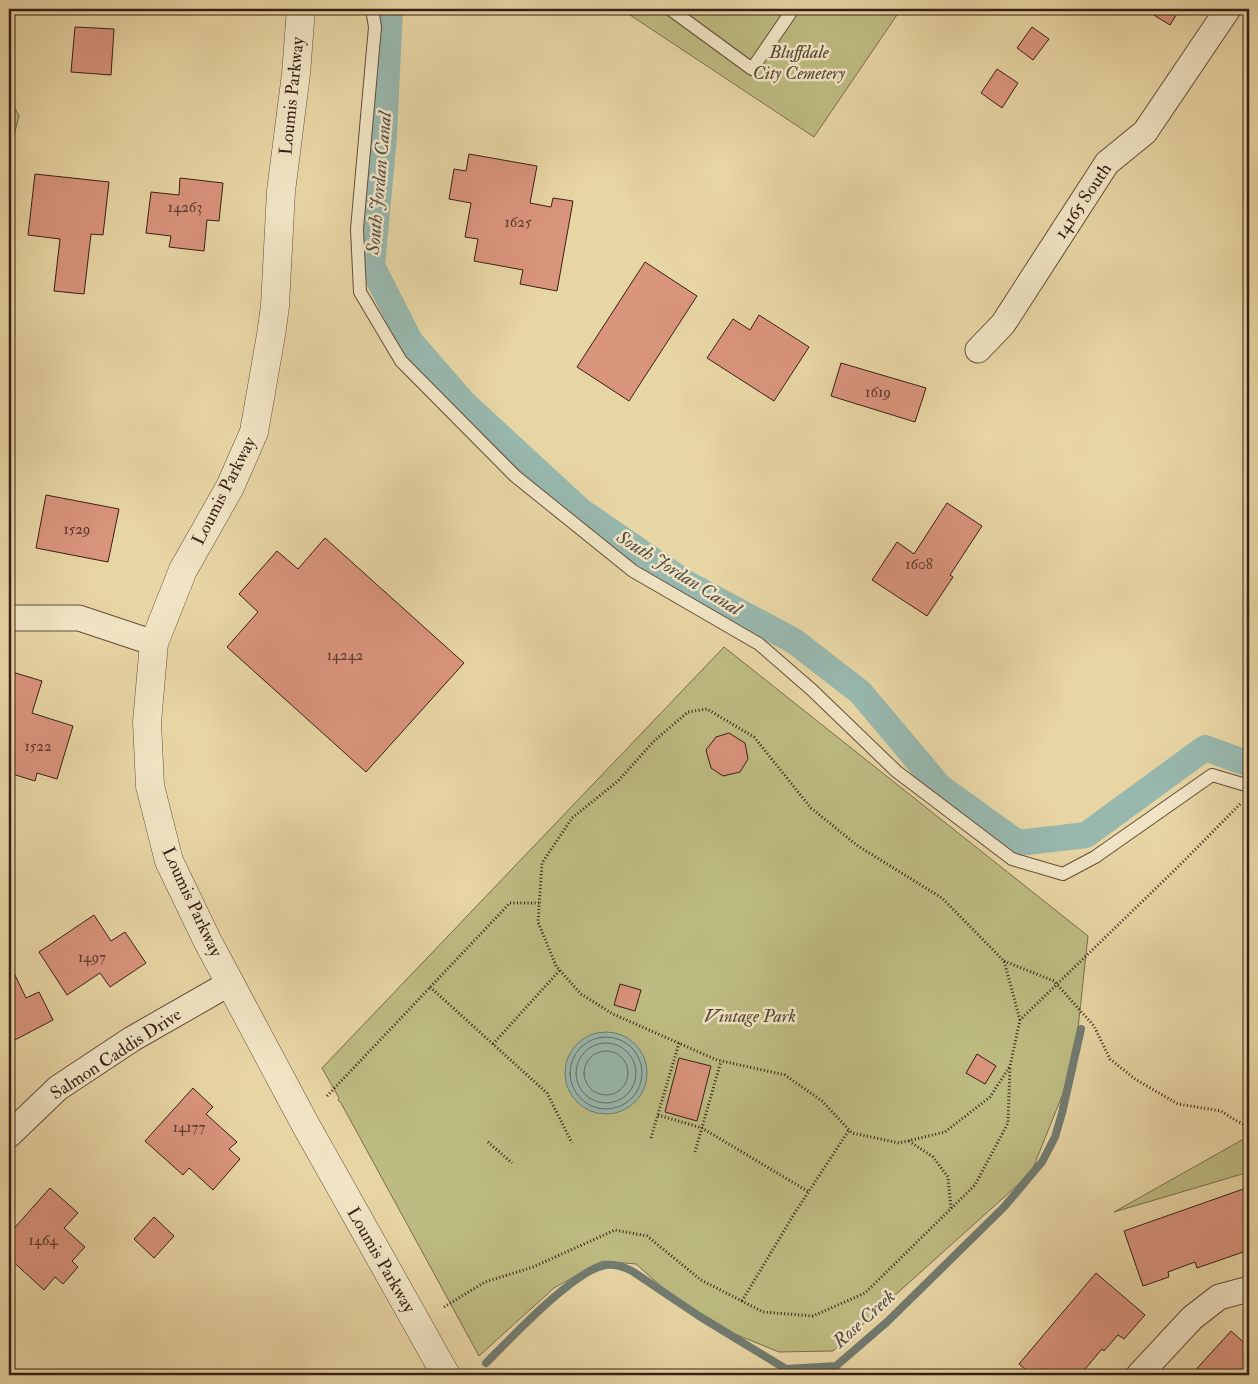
<svg xmlns="http://www.w3.org/2000/svg" width="1258" height="1384" font-family="'IM FELL Double Pica',serif">
<style>
.green{fill:#bdbb81;stroke:#7a6d4c}
.water{fill:#98b8ae;stroke:#717b71}
.lines{fill:none;stroke-linecap:round;stroke-linejoin:round}
.shore{stroke:#686c62;stroke-width:1}
.stream{stroke:#717b71;stroke-width:8}
.canal{stroke:#98b8ae;stroke-width:26}
.building{fill:#d9947c;stroke:#371f16}
.service-casing{stroke:#634c3a;stroke-width:14}
.minor-casing{stroke:#634c3a;stroke-width:27}
.tertiary-casing{stroke:#634c3a;stroke-width:29}
.path{stroke:#371f16;stroke-width:3;stroke-dasharray:1 2.5;stroke-linecap:butt}
.service{stroke:#f0e4c4;stroke-width:12}
.minor{stroke:#f0e4c4;stroke-width:25}
.tertiary{stroke:#f0e4c4;stroke-width:28}
.labels{text-anchor:middle;dominant-baseline:central;stroke-width:5;stroke-linejoin:round;paint-order:stroke}
.number-label{font-size:15px;fill:#603c30}
.park-label{font-size:18px;font-style:italic;fill:#584631;stroke:#f0e4c4}
.street-label{font-size:18px;fill:#371f16;stroke:#f0e4c4}
.water-label{font-size:19px;font-style:italic;fill:#544d44;stroke:#f0e4c4}
</style>
<rect width="100%" height="100%" fill="#e8d5a4"/>
<filter id="stains"><feTurbulence type="fractalNoise" baseFrequency=".004" numOctaves="4"/><feColorMatrix values="0 0 0 0 .2 0 0 0 0 .09 0 0 0 0 .02 0 0 0 .5 -.17"/></filter>
<radialGradient id="worn" r=".72"><stop offset=".6" stop-color="#630" stop-opacity="0"/><stop offset="1" stop-color="#630" stop-opacity=".3"/></radialGradient>
<path class="green" d="M621,9H901L814,137Z
M9,96L19,116L9,155Z
M724,647L1088,936L1074,1066L1031,1173L833,1351L779,1352L698,1319L636,1264L602,1261L554,1288L479,1356L341,1103L338,1100L339,1098L322,1068Z
M1249,1136V1172L1114,1212Z"/>
<path class="water" d="M565 1073a41 41 0 1 1 82 0a41 41 0 1 1-82 0Z"/>
<g class="lines">
<path class="shore" d="M570 1073a36 36 0 1 1 72 0a36 36 0 1 1-72 0Z
M576 1073a30 30 0 1 1 60 0a30 30 0 1 1-60 0Z
M584 1073a22 22 0 1 1 44 0a22 22 0 1 1-44 0Z"/>
<path class="stream" d="M486,1363C510,1339 572,1273 602,1266C612,1263 624,1267 632,1271L699,1316L786,1369L836,1366L887,1322L1004,1207L1042,1162L1055,1137L1062,1113L1081,1029"/>
<path class="canal" d="M390,9L384,136L372,266L410,341L464,403L581,511L686,583L794,641L860,692L940,787L1018,843L1086,835L1205,748L1249,764"/>
</g>
<path class="building" d="M1144,9H1180L1170,25Z
M75,27L114,29L111,75L71,72Z
M1032,27L1049,39L1033,60L1017,48Z
M997,69L1018,83L1002,108L981,93Z
M469,154L537,166L530,203L551,207L553,198L573,201L557,291L520,284L523,270L474,261L478,239L465,237L471,203L449,199L454,169L466,171Z
M35,174L109,182L103,235L91,234L84,294L54,291L60,239L28,235Z
M180,178L223,183L219,221L207,220L204,251L169,247L171,236L146,233L151,192L179,195Z
M645,262L697,296L629,401L577,367Z
M759,315L809,347L774,401L707,358L733,319L750,330Z
M841,363L926,388L915,422L831,396Z
M46,495L119,509L108,562L36,548Z
M947,503L982,526L950,575L953,577L927,616L872,580L897,542L914,554Z
M325,538L464,663L366,772L227,647L258,612L239,594L277,551L298,569Z
M9,671L42,681L32,713L73,726L57,779L37,773L35,781L9,773Z
M729,733L745,743L748,759L740,772L723,776L711,768L706,750L716,737Z
M94,915L111,941L125,932L146,963L110,987L100,973L67,995L39,952Z
M13,971L26,998L39,992L53,1020L9,1043V973Z
M620,984L641,990L635,1011L614,1005Z
M977,1054L996,1066L985,1084L966,1073Z
M679,1058L711,1066L697,1121L665,1112Z
M193,1088L213,1107L206,1114L237,1142L229,1149L240,1159L213,1190L189,1168L183,1175L145,1141Z
M1249,1187V1250L1197,1268L1195,1262L1168,1272L1169,1277L1143,1286L1124,1231Z
M50,1188L78,1213L64,1228L85,1247L72,1261L78,1267L63,1284L55,1277L44,1290L9,1258V1234Z
M154,1217L174,1236L154,1258L134,1239Z
M1096,1273L1145,1315L1124,1339L1118,1335L1104,1351L1102,1349L1080,1375H1032L1019,1364Z
M1231,1331L1249,1347V1375H1191Z"/>
<g class="lines">
<defs>
<path id="service" d="M372,9L375,27L357,229L360,292L401,361L515,476L633,571L759,644L812,690L896,771L1012,859L1063,874L1095,857L1212,775L1249,786
M670,9L752,69L793,9"/>
<path id="minor" d="M978,350L1003,324L1107,163L1145,132L1228,9
M9,618H79L154,643
M9,1135L58,1088L132,1039L230,983
M1139,1375L1192,1318L1219,1297L1249,1289"/>
<path id="tertiary" d="M301,9L296,74L281,191L275,306L271,335L254,432L230,487L183,570L154,643L147,722L150,786L169,861L207,940L304,1122L446,1375"/>
</defs>
<use href="#service" class="service-casing"/>
<use href="#minor" class="minor-casing"/>
<use href="#tertiary" class="tertiary-casing"/>
<path class="path" d="M1004,961L1054,981L1094,1026L1110,1059L1135,1079L1178,1104L1221,1111L1235,1120L1249,1127
M430,987L547,1093L572,1143
M1020,1020L1004,961L942,898L858,846L811,808L754,737L707,709L688,712L655,740L618,781L572,818L542,863L538,922L556,966L581,994L613,1014L717,1060L785,1075L822,1101L852,1133L899,1143L945,1132L990,1097L1010,1066L1020,1020L1182,863L1241,803
M493,1044L560,970
M327,1096L510,903H539
M658,1115L702,1128L809,1192
M651,1138L679,1043
M909,1141L933,1157L948,1177L951,1208
M488,1142L512,1163
M695,1152L721,1061
M742,1301L796,1211L849,1130
M444,1307L485,1282L533,1267L615,1230L647,1236L701,1280L763,1312L813,1316L865,1293L975,1185L1008,1123L1010,1067"/>
<use href="#service" class="service"/>
<use href="#minor" class="minor"/>
<use href="#tertiary" class="tertiary"/>
</g>
<g class="labels">
<g class="number-label">
<text x="185" y="207">14263</text>
<text x="518" y="222">1625</text>
<text x="878" y="392">1619</text>
<text x="77" y="529">1529</text>
<text x="919" y="564">1608</text>
<text x="345" y="655">14242</text>
<text x="38" y="746">1522</text>
<text x="92" y="957">1497</text>
<text x="189" y="1127">14177</text>
<text x="43" y="1240">1464</text>
</g>
<g class="park-label">
<text x="799" y="52">Bluffdale<tspan x="799" dy="21">City Cemetery</tspan></text>
<text x="750" y="1016">Vintage Park</text>
</g>
<g class="street-label">
<text transform="translate(292 96) rotate(-84)">Loumis Parkway</text>
<text transform="translate(1083 201) rotate(-56)">14165 South</text>
<text transform="translate(224 491) rotate(-63)">Loumis Parkway</text>
<text transform="translate(192 902) rotate(65)">Loumis Parkway</text>
<text transform="translate(116 1054) rotate(-33)">Salmon Caddis Drive</text>
<text transform="translate(381 1260) rotate(60)">Loumis Parkway</text>
</g>
<g class="water-label">
<text transform="translate(379 183) rotate(-85)">South Jordan Canal</text>
<text transform="translate(679 573) rotate(32)">South Jordan Canal</text>
<text transform="translate(864 1319) rotate(-42)">Rose Creek</text>
</g>
</g>
<rect width="1258" height="1384" fill="none" stroke="#e8d5a4" stroke-width="30"/>
<rect x="10" y="10" width="1238" height="1364" fill="none" stroke="#371f16" stroke-width="2.5"/>
<rect x="15" y="15" width="1228" height="1354" fill="none" stroke="#371f16"/>
<rect width="100%" height="100%" filter="url(#stains)"/>
<rect width="100%" height="100%" fill="url(#worn)"/>
</svg>
